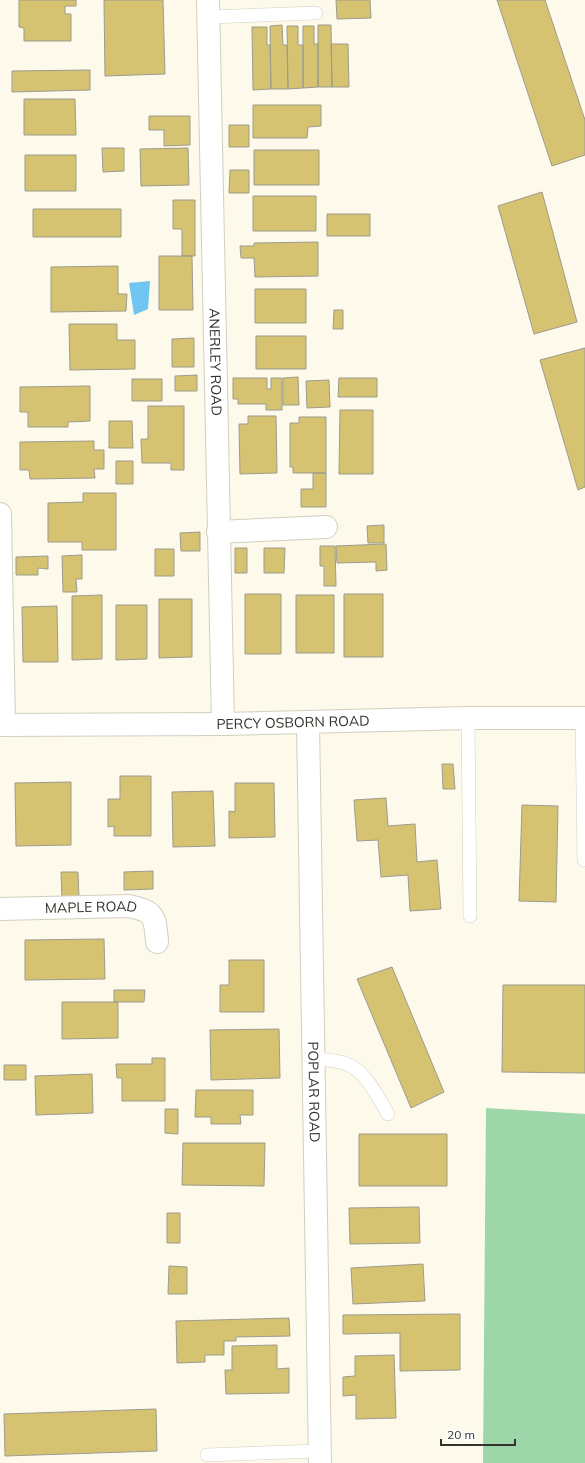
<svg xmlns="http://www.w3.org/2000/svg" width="585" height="1463" font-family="Mulish,sans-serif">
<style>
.green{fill:#9cd6a9}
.water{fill:#71c5f3}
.building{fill:#d5c372;stroke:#9e9b8d}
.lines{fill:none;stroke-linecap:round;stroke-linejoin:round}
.service-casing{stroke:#d2cfc0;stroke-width:14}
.minor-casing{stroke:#d2cfc0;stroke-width:24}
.service{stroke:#fff;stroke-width:13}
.minor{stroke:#fff;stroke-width:22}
.labels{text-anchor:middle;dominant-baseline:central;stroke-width:3;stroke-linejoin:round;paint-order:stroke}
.street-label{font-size:14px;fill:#34332d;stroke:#fff}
</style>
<rect width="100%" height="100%" fill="#fdfaeb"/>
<path class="green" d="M486,1108L585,1114V1463H483Z"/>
<path class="water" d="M150,281L148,309L134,315L129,283Z"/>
<path class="building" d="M19,0H76V6H65V14H71V41H24V28L19,27Z
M104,0H163L165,74L105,76Z
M336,0H370L371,18L337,19Z
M497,0H545L585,120V155L552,166Z
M282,25L283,45H287L288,89H271L270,26Z
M318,25H331L332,87H318Z
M287,26H298V45H303V88L288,89Z
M303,26H314V44H318V87L303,88Z
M252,27H267V45H270L271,89L253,90Z
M331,44H348L349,87H332Z
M90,70V90L12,92V71Z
M24,99H75L76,135H24Z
M253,105H321V126L308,127L307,138H253Z
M149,116H190V145L164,146V130H149Z
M229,125H249V147H229Z
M102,148H124V171L103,172Z
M188,148L189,185L141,186L140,149Z
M254,150H319V185H254Z
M25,155H76V191H25Z
M230,170H249V193H229Z
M542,192L577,322L534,334L498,206Z
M253,196H316V231H253Z
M173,200H195V256H182V229H173Z
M33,209H121V237H33Z
M327,214H370V236H327Z
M318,242V276L255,277L254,258H241L240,246H254V243Z
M159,256H192L193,310H159Z
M118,266V294H127L126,311L51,312V267Z
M255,289H306V323H255Z
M334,310H343V329H333Z
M69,324H117V340H135V369L70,370Z
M256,336H306V369H256Z
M194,338V367H172V339Z
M585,348V487L578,490L540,360Z
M197,375V391H175V376Z
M298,377L299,405H283V378Z
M233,378H267V389H271V378H282V410H266V404H238V399H233Z
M339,378H377V397H338Z
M132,379H162V401H132Z
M329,380L330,407L307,408L306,381Z
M90,386V421L68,422V427H28V412H20V387Z
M148,406H184V470H171V463H142L141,439H148Z
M340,410H373V474H339Z
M248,416H276L277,473L240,474L239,424H248Z
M299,417H326V473H293V467H290V423H299Z
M109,421H132L133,448H109Z
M94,441V450H104V469H94L95,478L30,479L29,470H20V442Z
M116,461H133V484H116Z
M313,473H326V507H301V489H313Z
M83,493H116V550H82V542H48V503L83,502Z
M384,525V543H368L367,526Z
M200,532V551H181L180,533Z
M386,544L387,570L376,571V562L337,563L336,546Z
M320,546H335L336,586H324V566H320Z
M235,548H247V573H235Z
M264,548H285L284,573H264Z
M155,549H174V576H155Z
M82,555V579H76L77,592H63L62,556Z
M48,556V569L38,568V575H16V557Z
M245,594H281V654H245Z
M344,594H383V657H344Z
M102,595V659L72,660V596Z
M296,595H334V653H296Z
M159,599H192V657L159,658Z
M116,605H147V659L116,660Z
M57,606L58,662H23L22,607Z
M442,764H453L455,789H443Z
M120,776H151V836H114V826L108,827V799H120Z
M71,782V845L16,846L15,783Z
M235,783H274L275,837L229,838V811L235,812Z
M213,791L215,846L173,847L172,792Z
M386,798L388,826L415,824L417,862L437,860L441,909L410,911L408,875L381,877L378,840L357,841L354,800Z
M522,805L558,806L556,902L519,901Z
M153,871V889L124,890V872Z
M61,872H78L79,898L62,899Z
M104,939L105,979L25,980V940Z
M229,960H264V1012H220V985H229Z
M392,967L444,1092L411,1108L357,979Z
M503,985H585V1073L502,1072Z
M114,990H145L144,1002H114Z
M62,1002H118V1038L62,1039Z
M279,1029L280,1078L211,1080L210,1030Z
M152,1058H165V1101H122V1078H117L116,1064H152Z
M4,1065H26V1080H4Z
M92,1074L93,1113L36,1115L35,1076Z
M196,1090H253V1115H240L241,1124H211V1117H195Z
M165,1109H178V1134L165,1133Z
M359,1134H447V1186H359Z
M183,1143H265L264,1186L182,1185Z
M419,1207L420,1243L350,1244L349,1208Z
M167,1213H180V1243H167Z
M423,1264L425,1301L353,1304L351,1268Z
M169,1266L187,1267V1294H168Z
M460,1314V1370L400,1371V1333L343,1334V1315Z
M289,1318L290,1336L236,1337V1341H224V1355H205V1362L177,1363L176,1321Z
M277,1345V1369L289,1368V1393L226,1394L225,1370H232V1346Z
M394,1355L396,1418L356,1419V1395L343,1396V1377L355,1376V1356Z
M156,1409L157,1451L5,1456L4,1414Z"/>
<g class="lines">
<defs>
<path id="service" d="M209,17L316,13
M468,718L470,916
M582,718L584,860
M313,1058C323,1060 335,1060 344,1063C366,1070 377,1096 388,1114
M207,1455L319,1451"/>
<g id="minor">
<path id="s1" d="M208,0L223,724"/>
<path d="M0,514L4,724"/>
<path d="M218,532L326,527"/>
<path id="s2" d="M308,722L320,1463"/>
<path id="s3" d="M0,725L223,724L468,718H585"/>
<path id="s4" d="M0,909L128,906C155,911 155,916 157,942"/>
</g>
</defs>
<use href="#service" class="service-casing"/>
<use href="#minor" class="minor-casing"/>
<use href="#service" class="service"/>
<use href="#minor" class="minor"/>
</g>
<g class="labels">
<g class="street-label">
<text stroke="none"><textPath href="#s1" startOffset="362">ANERLEY ROAD</textPath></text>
<text stroke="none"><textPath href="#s3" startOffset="293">PERCY OSBORN ROAD</textPath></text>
<text stroke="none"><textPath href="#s4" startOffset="91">MAPLE ROAD</textPath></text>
<text stroke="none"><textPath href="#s2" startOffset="370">POPLAR ROAD</textPath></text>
</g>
</g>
<path d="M441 1439v6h74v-6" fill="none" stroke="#34332d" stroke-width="2"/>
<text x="447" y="1439" font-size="12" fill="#34332d" stroke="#ffffff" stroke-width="3" paint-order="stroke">20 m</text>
</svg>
